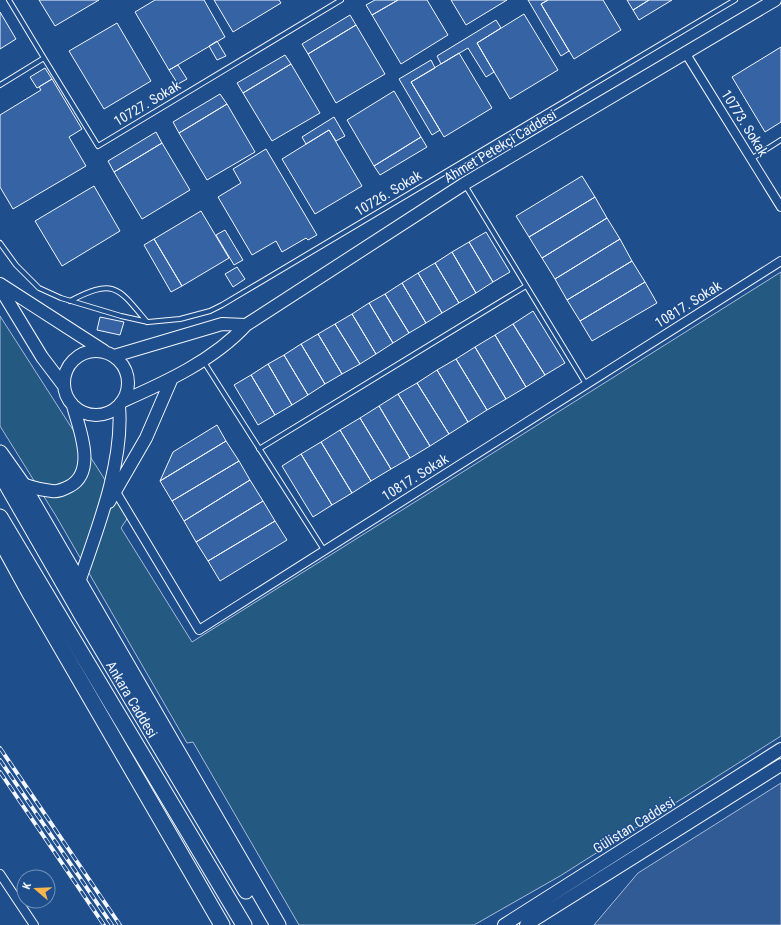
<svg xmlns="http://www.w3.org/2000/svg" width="781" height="925" font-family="'Roboto Condensed',sans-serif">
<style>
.green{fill:#245a82;stroke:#a8bbd7}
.parking{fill:#305b95;stroke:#a8bbd7}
.building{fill:#3563a3;stroke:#f2f6ff}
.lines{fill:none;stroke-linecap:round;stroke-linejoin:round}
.lane-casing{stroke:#f2f6ff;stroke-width:6}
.street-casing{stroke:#f2f6ff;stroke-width:10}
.secondary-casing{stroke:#f2f6ff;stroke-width:14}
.highway-casing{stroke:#f2f6ff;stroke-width:17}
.lane{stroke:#1f4e8c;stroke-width:4}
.street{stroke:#1f4e8c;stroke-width:8}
.secondary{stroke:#1f4e8c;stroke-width:12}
.highway{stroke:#1f4e8c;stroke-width:15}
.rail-casing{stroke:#f2f6ff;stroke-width:4}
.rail{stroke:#1f4e8c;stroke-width:2.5;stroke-dasharray:8;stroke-linecap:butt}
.labels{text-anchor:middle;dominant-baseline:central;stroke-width:3;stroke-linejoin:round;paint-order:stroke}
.street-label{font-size:14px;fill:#f2f6ff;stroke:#1f4e8c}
</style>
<rect width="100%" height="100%" fill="#1f4e8c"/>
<path class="green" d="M781,272V736L560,876L474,925H299L193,742L187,743L56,516L0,426V316L125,511L127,519L121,528L192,642Z"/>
<path class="parking" d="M781,783V925H594L638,873Z"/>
<path class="building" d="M39,0H99L55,26Z
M155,0H204L225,37L169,70L135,12Z
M214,0H279L281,3L233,32Z
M375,0H398L372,15L366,5Z
M398,0H427L448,35L401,64L372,15Z
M451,0H507L466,25Z
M528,0H548L541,4L569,51L561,56Z
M548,0H603L621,30L574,59L541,4Z
M627,0H649L633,10Z
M649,0H672L639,20L633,10Z
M0,12L16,39L0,49Z
M524,14L558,70L510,99L477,43Z
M350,15L356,25L308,54L302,44Z
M496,20L501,28L477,43L494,72L486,77L468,48L441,64L437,56Z
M117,23L151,81L104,109L69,51Z
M356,25L385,74L336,103L308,54Z
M217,41L226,56L217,60L209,46Z
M781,47V122L765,132L732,77Z
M459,53L492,108L444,137L411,82Z
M285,55L291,64L243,93L237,83Z
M431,60L435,68L411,82L440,130L432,135L399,79Z
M291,64L320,113L272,141L243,93Z
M178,65L187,79L178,84L169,70Z
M45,68L52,79L37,88L30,77Z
M52,79L82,129L69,137L86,166L13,209L0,187V115L41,90L39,87Z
M394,91L421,137L374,166L347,120Z
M220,94L227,104L179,133L173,122Z
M227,104L255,152L207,180L179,133Z
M334,117L345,136L336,141L329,130L306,144L302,137Z
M329,130L362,186L315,214L282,159Z
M156,132L162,143L114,172L108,161Z
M421,137L427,147L380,175L374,166Z
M162,143L190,190L142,219L114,172Z
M266,149L317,235L308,240L306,238L282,252L276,241L252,255L218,197L241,183L233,169Z
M582,176L595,197L529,237L516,216Z
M94,186L120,231L62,266L35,221Z
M595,197L607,218L542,258L529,237Z
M201,211L229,258L182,286L154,239Z
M607,218L620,239L555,279L542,258Z
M225,230L243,260L234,265L216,235Z
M486,232L510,272L493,282L469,242Z
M154,239L182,286L171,292L144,245Z
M620,239L632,261L567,300L555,279Z
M469,242L493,282L476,293L452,252Z
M452,252L476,293L459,303L435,263Z
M632,261L645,282L580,321L567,300Z
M435,263L459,303L442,313L418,273Z
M237,267L245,279L233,287L225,274Z
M418,273L442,313L426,323L402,283Z
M645,282L657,303L592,341L580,321Z
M402,283L426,323L409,333L385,294Z
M385,294L409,333L393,343L369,303Z
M369,303L393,343L376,354L352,314Z
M533,311L565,363L545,375L513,324Z
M352,314L376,354L360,364L335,324Z
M100,317L124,322L120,335L97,330Z
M335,324L360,364L342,374L318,334Z
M513,324L545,375L526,387L495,335Z
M318,334L342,374L325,384L301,344Z
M495,335L526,387L506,399L475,347Z
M301,344L325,384L308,395L284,355Z
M475,347L506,399L487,410L456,359Z
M284,355L308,395L292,405L268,364Z
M456,359L487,410L468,422L437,370Z
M268,364L292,405L275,415L251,375Z
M437,370L468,422L449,434L417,383Z
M251,375L275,415L258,425L234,385Z
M417,383L449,434L430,446L398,394Z
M398,394L430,446L410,458L379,406Z
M379,406L410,458L391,469L360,418Z
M360,418L391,469L371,481L340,430Z
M217,425L226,441L160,481L173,452Z
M340,430L371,481L352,493L321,442Z
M226,441L239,461L172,501L160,481Z
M321,442L352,493L332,505L301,454Z
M301,454L332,505L313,517L282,466Z
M239,461L250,480L184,521L172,501Z
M250,480L263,501L196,542L184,521Z
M263,501L275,521L208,561L196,542Z
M275,521L287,540L220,581L208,561Z"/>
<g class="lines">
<defs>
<path id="lane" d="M9,0L44,58
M0,85L44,58L98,146L341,0
M751,159L781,140
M465,185L586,384
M0,243L16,265L39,288L61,298L121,316L148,322L180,319L210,311L222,305L735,0
M70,301C114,278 118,287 147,322
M204,362L324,550
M259,449L526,286"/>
<path id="street" d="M686,54L781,207
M116,492L199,630L781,261
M0,874L34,925"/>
<path id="secondary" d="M0,284L104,351
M0,288L42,357L64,386
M64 383a32 32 0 1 1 64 0a32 32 0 1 1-64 0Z
M114,356L222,324L246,325
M123,401C166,382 214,360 246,325L464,184L775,0
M22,484C31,487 42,490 52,491C58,492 64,489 70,486C97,471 79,428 73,406
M109,502L146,438L172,378
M79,582C97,530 124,462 119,406
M504,925L781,749
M526,925L781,765"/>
<g id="highway">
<path d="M0,453L22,484L278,925"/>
<path id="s1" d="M0,473L84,619L246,891"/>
<path d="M0,517L244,925"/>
<path d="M0,539L29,592L222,925"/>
</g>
</defs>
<use href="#lane" class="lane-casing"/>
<use href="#street" class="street-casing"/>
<use href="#secondary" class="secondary-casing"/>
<use href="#highway" class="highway-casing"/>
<use href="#lane" class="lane"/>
<use href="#street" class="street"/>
<use href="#secondary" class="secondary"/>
<use href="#highway" class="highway"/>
<defs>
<path id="rail" d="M0,748L120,925
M0,760L112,925
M0,772L104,925"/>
</defs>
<use href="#rail" class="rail-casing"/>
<use href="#rail" class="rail"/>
</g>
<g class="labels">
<g class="street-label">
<text transform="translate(147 103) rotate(-31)">10727. Sokak</text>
<text transform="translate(745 123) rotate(58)">10773. Sokak</text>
<text transform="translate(500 146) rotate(-31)">Ahmet Petekçi Caddesi</text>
<text transform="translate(388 193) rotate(-31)">10726. Sokak</text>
<text transform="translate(688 304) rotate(-32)">10817. Sokak</text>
<text transform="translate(415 477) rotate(-32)">10817. Sokak</text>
<text stroke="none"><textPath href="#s1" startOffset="262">Ankara Caddesi</textPath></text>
<text transform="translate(634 825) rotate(-32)">Gülistan Caddesi</text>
</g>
</g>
<g transform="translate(36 889) rotate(289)"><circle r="19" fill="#1f4e8c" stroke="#7391ba"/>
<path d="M0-3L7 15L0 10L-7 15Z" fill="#ffb74d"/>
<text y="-6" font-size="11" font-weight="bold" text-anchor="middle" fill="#f2f6ff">K</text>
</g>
</svg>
